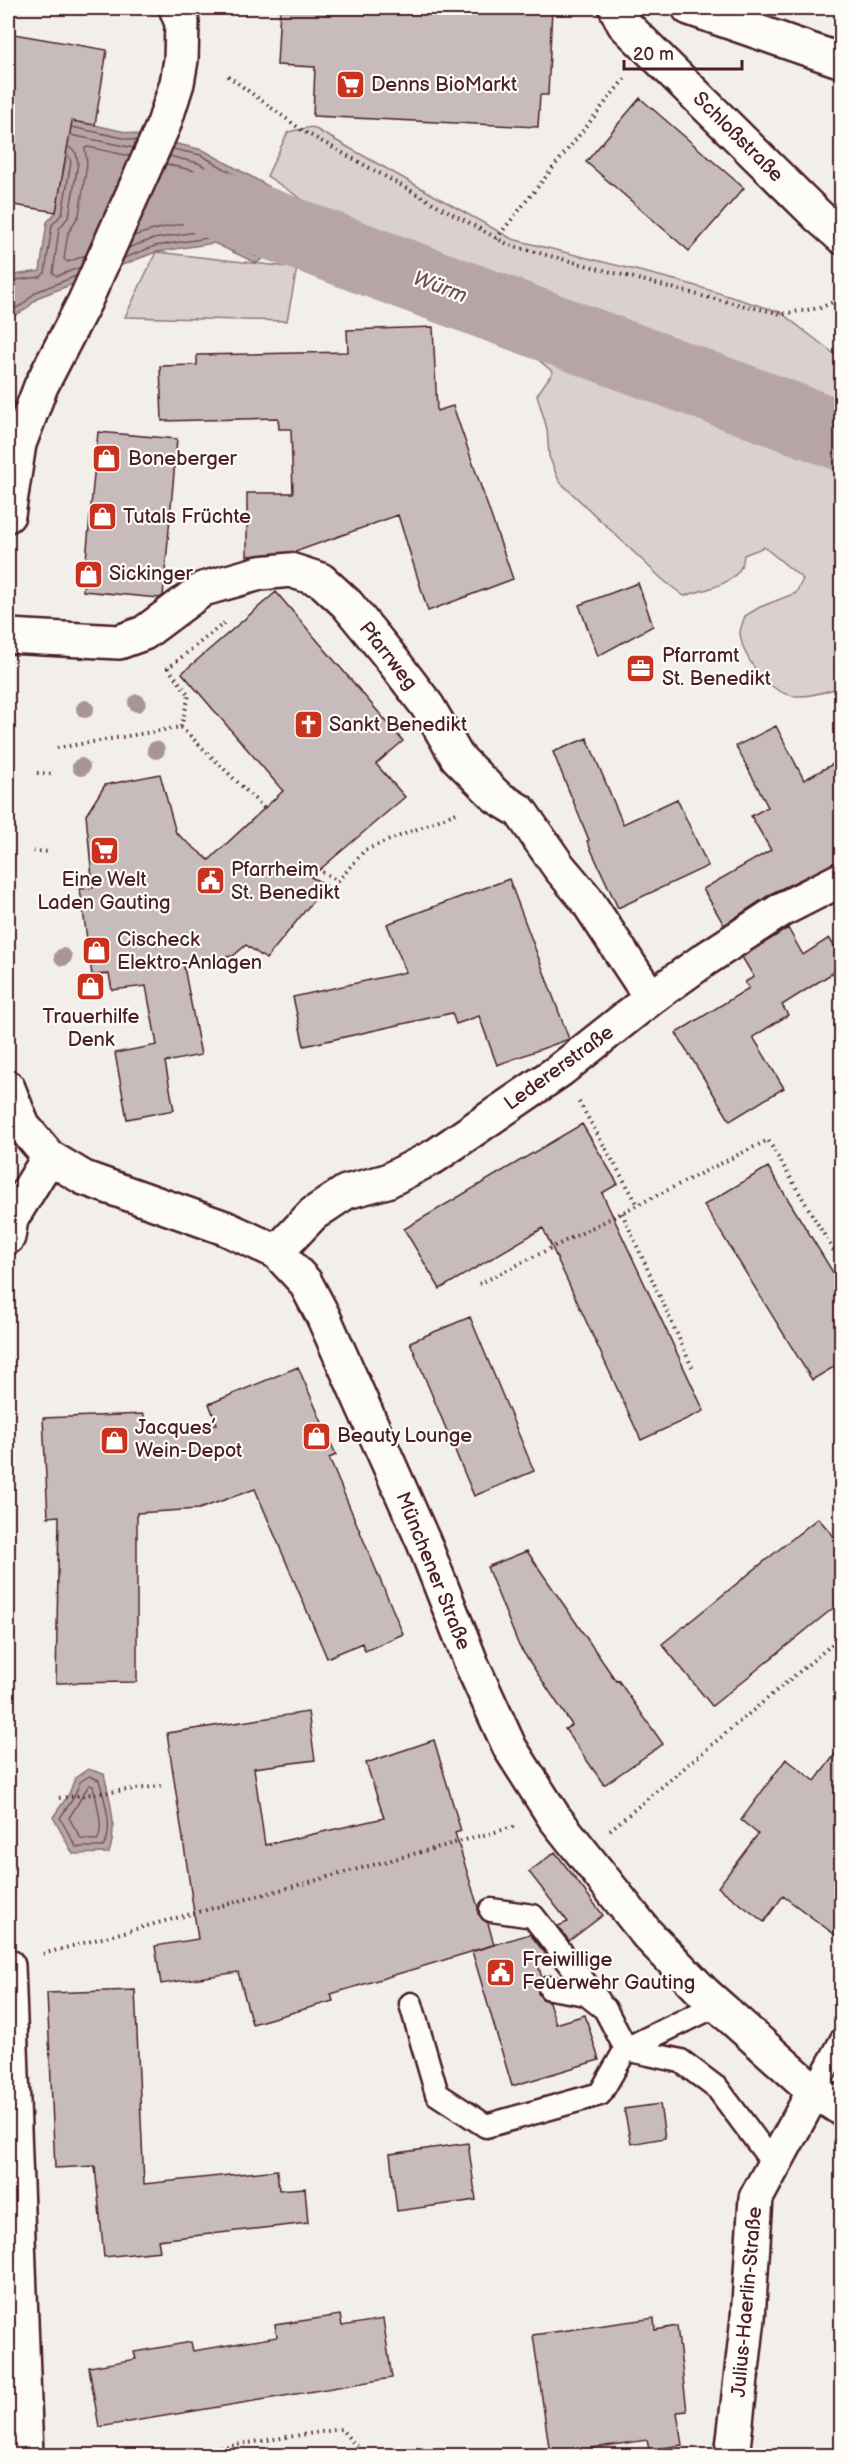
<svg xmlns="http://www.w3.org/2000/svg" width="849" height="2463" font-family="'Balsamiq Sans',sans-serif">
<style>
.green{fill:#d9d0cf;stroke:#92787d;stroke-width:1.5}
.water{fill:#b7a5a6;stroke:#8b6f75;stroke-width:1.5}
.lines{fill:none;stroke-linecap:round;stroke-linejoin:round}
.shore{stroke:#76555c;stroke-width:1.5}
.river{stroke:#b7a5a6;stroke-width:70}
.building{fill:#c8bbbb;stroke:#4a1f2b;stroke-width:1.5}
.lane-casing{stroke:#4a1f2b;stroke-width:27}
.street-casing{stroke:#4a1f2b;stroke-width:38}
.secondary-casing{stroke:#4a1f2b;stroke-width:38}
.path{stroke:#4a1f2b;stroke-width:4;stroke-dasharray:1.5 4.5;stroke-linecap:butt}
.lane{stroke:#fdfcf7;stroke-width:22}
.street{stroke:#fdfcf7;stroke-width:33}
.secondary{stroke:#fdfcf7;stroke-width:33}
.tree{fill:#a99598}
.labels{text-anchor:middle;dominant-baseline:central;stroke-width:4.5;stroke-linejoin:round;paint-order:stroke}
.poi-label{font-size:20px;fill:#4a1f2b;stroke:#fdfcf7;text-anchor:start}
.street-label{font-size:20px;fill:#4a1f2b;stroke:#fdfcf7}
.water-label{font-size:21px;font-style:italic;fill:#704e56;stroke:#fdfcf7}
</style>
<rect width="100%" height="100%" fill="#f2efeb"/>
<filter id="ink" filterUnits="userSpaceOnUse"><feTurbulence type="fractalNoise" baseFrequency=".0167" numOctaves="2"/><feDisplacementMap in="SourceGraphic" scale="12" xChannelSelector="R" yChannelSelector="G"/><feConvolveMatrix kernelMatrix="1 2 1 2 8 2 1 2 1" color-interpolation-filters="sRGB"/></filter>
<g filter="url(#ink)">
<path class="green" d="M312,127L512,239L683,282L780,312L841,359V687C827,691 811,697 796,696C769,694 743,659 740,634C740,628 743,622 745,616L760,607L796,593L803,579L764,547L744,555C742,585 708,588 684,596L663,580L559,481L549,456L547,429L537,395L553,372L520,345L267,176L288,132Z
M156,252L297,268L287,321L125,317Z"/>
<path class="water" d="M39,115L95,125L203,150L268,186L301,235L256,263L214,243L156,252L39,297L25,310L8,319V276L40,271L47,222L56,212L65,160L32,155Z
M88,1769L104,1774C110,1801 118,1826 109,1853L73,1854L53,1817L69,1794L75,1778Z"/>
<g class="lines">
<path class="shore" d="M72,127L137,141
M71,135L134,148
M69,147L76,153L78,163L69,216L59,229L53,273L57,276L81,267
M134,236C151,230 202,217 219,221C231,223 243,232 254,237L268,229L252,203L195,171L166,164
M128,248L153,239L214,229L255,247L281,232L258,196L198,163L169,156
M86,255L68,262L64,259L68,233L79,215L87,164L85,148L88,147L130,156
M124,258L155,246L214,237L256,256L291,234L263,191L201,155L173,149
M8,281L40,277L45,273L52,225L62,214L71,162L68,155
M8,312L22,305L36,292L76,276
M89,1776L99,1780C104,1798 115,1831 103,1847H76L60,1818L74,1797L80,1782Z
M89,1785L93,1786C96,1799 105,1830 97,1840L81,1839L69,1818Z"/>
<path class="river" d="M210,202L842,436"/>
</g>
<path class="building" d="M280,8H552L548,95H540L538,127L313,116L315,67L277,65Z
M8,33L107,50L95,125L72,121L56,212L8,204Z
M640,98L744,188L689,251L586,162Z
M433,327L437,411L453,406L513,579L428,611L398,515L295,552L247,556V493H293L291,429H279L278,418L162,421L160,366L197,365V355L348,352L347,330Z
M98,432L177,439L163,596L159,598L83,591Z
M638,583L653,626L598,656L579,605Z
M276,592L403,741L376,764L405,797L311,877L326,885L266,959L246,945L233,956L183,962L201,1055L165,1062L174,1110L127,1119L115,1053L157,1045L146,986L112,990L109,974L92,975L80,889L93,888L86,815L105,785L160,774L176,833L209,860L283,791L182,673Z
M776,726L804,780L842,759V860L772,893L724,925L703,889L771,850L751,816L768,807L736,746Z
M587,738L623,824L677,799L708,866L618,908L587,841L589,840L553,752Z
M509,879L569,1039L497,1065L479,1016L456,1024L452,1013L304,1046L293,997L406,972L387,924Z
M788,928L803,955L829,938L842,958V967L782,1005L788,1015L753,1037L784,1088L730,1121L676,1033L749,988L745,982L754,977L742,957Z
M582,1124L618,1184L602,1193L704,1411L641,1440L543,1228L440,1289L404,1229Z
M768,1167L842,1287V1362L812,1380L704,1205Z
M470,1317L534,1471L474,1496L410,1342Z
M298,1367L336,1455L329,1458L403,1634L365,1651L362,1643L327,1658L255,1489L199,1509L137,1513V1682L56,1683L59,1516L48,1517L43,1418L144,1414V1432L161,1425L217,1424L209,1404Z
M818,1518L842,1546V1601L712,1706L662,1644Z
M527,1551L616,1681L618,1680L663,1744L604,1785L565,1729L572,1725L519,1646L487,1567Z
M308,1712L315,1760L254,1768L265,1845L384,1818L366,1763L434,1740L461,1831L455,1833L478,1907V1914L488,1923L494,1945L331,1994L333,2001L252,2024L238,1972L161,1984L155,1946L198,1939L167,1733Z
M842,1745V1940L783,1896L764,1922L718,1887L758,1834L741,1820L786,1759L815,1781Z
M555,1852L603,1915L569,1941L558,1926L568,1922L529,1872Z
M530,1934L548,1957L538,1964L542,1978L537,1985L538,1993L542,1999L549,2002L556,2024L585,2015L599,2060L512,2086L472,1951Z
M135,1990L144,2184L277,2170L279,2190L305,2188L308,2223L158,2240L160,2251L104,2257L95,2166L55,2168L47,1993Z
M660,2104L665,2138L631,2144L624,2109Z
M468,2143L476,2200L397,2211L390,2154Z
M340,2315L342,2326L383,2319L392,2378L99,2427L89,2367L136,2359L134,2352L191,2342L193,2351L277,2337L275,2325Z
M654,2318L655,2330L677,2326L687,2411L677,2412L682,2445L649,2450L647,2440L550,2454L533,2335Z"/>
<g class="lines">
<defs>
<path id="lane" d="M491,1910L533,1916L599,2001
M550,1988L586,1994L605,2009L626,2049L717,2005
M411,2004L437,2094L486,2126L600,2094L626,2049L681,2061L718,2089L773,2163
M814,2091L842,2039"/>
<path id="street" d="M616,8L624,24L818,216L842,237
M689,8L842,61
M8,636L119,642L144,633L203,589L260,573L290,570L321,580L347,604L387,653L428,707L457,757L497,797L520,811L559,867L586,899L651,998
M8,1237L11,1219L49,1157
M277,1252L313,1214L346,1192L387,1181L435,1156L559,1071L651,998L704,960L781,910L842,879
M8,1966L26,2456
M732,2456L748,2318L756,2198L814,2091"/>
<path id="secondary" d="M8,515L19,444L41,386L85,301L164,124L177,83L181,60L182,23L176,8
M8,1088L23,1126L49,1157L84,1178L225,1228L277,1252L305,1282L323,1316L424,1543L472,1665L510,1748L554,1817L647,1934L704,1993L814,2091L842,2109"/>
</defs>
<use href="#lane" class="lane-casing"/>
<use href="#street" class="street-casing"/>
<use href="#secondary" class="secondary-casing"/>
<path class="path" d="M228,76L303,131L509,245L706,297L782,314L820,308L842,298
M496,239L625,78
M181,727L189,695L168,668L224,623
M57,748L181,727L264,808
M37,773L55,774
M33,851L50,852
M317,869L338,881L365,850L459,812
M579,1102L638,1205
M622,1213L692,1367
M479,1284L768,1140L842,1265
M59,1798L161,1786
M610,1830L842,1636
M43,1954L517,1826
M161,2456L341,2429L365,2456"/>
<use href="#lane" class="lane"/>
<use href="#street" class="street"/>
<use href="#secondary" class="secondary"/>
</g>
<g class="tree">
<circle cx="137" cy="703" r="9"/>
<circle cx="85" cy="709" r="9"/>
<circle cx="156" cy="750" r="9"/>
<circle cx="81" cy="767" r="9"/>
<circle cx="63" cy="957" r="9"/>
</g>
</g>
<defs>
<symbol id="supermarket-square" viewBox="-11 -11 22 22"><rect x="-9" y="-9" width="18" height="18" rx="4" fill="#c8321e" stroke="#fdfcf7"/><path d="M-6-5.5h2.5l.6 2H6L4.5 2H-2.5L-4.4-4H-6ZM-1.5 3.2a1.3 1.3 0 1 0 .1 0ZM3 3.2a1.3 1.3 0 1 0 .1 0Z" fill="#fff"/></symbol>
<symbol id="shop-square" viewBox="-11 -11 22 22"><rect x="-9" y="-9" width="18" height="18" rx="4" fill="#c8321e" stroke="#fdfcf7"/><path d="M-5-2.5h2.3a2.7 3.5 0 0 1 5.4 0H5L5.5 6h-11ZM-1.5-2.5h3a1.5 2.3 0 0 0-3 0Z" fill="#fff"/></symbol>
<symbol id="office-square" viewBox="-11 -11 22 22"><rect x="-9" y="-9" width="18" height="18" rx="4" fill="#c8321e" stroke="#fdfcf7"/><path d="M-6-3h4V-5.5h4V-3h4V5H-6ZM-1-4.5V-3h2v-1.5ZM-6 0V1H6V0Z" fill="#fff"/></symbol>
<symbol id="church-square" viewBox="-11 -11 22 22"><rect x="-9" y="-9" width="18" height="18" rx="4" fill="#c8321e" stroke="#fdfcf7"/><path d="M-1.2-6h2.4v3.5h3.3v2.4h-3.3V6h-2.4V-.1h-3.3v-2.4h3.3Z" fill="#fff"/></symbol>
<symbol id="civic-square" viewBox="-11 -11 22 22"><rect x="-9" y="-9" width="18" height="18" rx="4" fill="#c8321e" stroke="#fdfcf7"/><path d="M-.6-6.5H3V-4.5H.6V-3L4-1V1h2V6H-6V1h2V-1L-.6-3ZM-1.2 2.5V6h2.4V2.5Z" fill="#fff"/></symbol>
</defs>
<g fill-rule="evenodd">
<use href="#supermarket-square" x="334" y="68" width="33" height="33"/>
<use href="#shop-square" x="90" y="442" width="33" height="33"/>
<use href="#shop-square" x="86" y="500" width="33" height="33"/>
<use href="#shop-square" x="72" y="558" width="33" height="33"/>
<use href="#office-square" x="624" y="652" width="33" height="33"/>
<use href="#church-square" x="292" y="708" width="33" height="33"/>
<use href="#supermarket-square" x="88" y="834" width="33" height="33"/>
<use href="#civic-square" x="194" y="864" width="33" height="33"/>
<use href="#shop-square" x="80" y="934" width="33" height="33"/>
<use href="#shop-square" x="74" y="970" width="33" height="33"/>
<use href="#shop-square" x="300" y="1420" width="33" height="33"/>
<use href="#shop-square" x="98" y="1424" width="33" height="33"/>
<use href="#civic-square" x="484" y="1956" width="33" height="33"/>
</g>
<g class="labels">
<g class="poi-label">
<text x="371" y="85">Denns BioMarkt</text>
<text x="128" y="459">Boneberger</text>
<text x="123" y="517">Tutals Früchte</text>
<text x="109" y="574">Sickinger</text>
<text x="662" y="656">Pfarramt<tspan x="662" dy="23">St. Benedikt</tspan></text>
<text x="329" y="725">Sankt Benedikt</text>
<text x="231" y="870">Pfarrheim<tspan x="231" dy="23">St. Benedikt</tspan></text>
<text x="104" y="880" text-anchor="middle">Eine Welt<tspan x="104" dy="23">Laden Gauting</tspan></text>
<text x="117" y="940">Cischeck<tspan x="117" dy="23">Elektro-Anlagen</tspan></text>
<text x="91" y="1017" text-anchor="middle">Trauerhilfe<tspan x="91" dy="23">Denk</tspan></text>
<text x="135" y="1428">Jacques’<tspan x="135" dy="23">Wein-Depot</tspan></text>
<text x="337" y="1436">Beauty Lounge</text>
<text x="522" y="1960">Freiwillige<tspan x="522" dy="23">Feuerwehr Gauting</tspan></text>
</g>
<g class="street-label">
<text transform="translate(738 137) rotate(45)">Schloßstraße</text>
<text transform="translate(388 656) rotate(52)">Pfarrweg</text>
<text transform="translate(559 1068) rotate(-36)">Ledererstraße</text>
<text transform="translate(433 1571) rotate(68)">Münchener Straße</text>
<text transform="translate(747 2302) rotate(-85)">Julius-Haerlin-Straße</text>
</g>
<g class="water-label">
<text transform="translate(440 287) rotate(20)">Würm</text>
</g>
</g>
<rect width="849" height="2463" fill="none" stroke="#fdfcf7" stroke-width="30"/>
<rect x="15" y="15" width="819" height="2433" fill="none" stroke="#4a1f2b" stroke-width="2" filter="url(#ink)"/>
<path d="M624 60v9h118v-9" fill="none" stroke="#4a1f2b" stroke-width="3"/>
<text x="633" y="60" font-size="18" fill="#4a1f2b" stroke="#fdfcf7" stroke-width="4.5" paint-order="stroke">20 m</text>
</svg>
